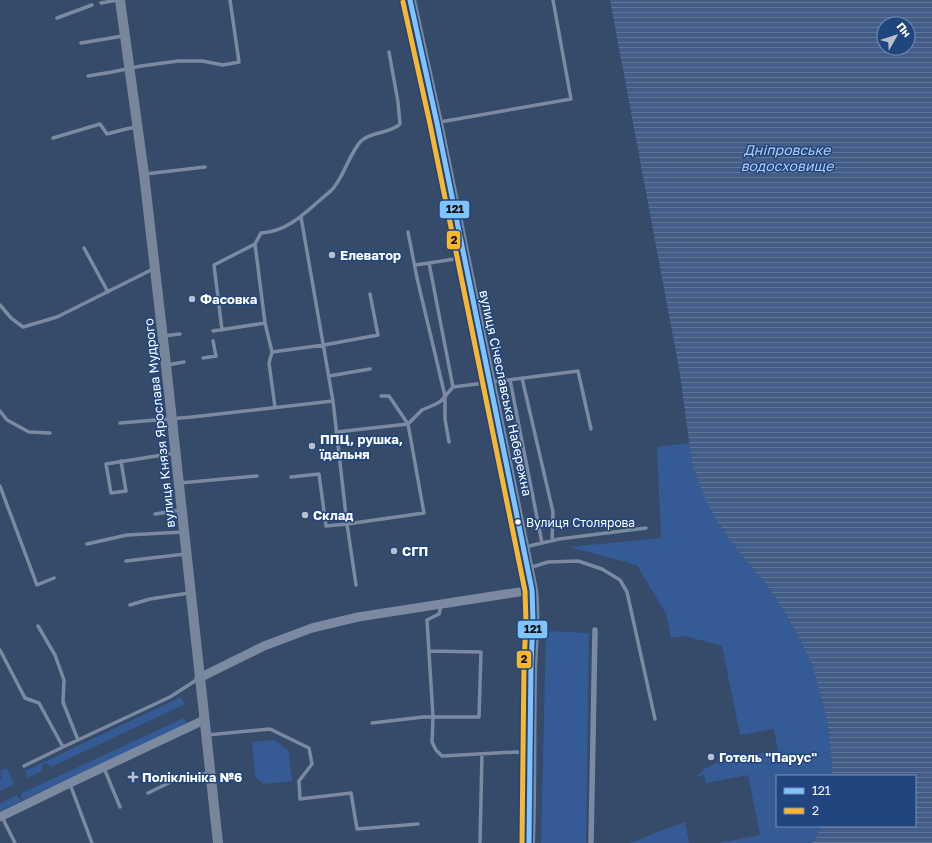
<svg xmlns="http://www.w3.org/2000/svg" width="932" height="843" font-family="'Golos Text',sans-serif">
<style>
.grass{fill:#345b95}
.water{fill:url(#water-rules);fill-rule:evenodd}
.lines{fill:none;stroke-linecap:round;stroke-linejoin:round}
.service{stroke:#7b8aa0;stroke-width:3.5}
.pedestrian{stroke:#7b8aa0;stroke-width:5.5}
.tertiary{stroke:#7b8aa0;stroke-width:9}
.secondary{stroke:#77869b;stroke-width:10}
.primary{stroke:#7a889e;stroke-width:12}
.bus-1-casing{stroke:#21457e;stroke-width:8}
.bus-2-casing{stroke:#21457e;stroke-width:8}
.bus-1{stroke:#80c4ff;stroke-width:5}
.bus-2{stroke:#fab62d;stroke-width:5}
.poi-dot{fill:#b9c0ca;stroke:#21457e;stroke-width:1.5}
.bus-dot{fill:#fff;stroke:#21457e;stroke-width:1.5}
.labels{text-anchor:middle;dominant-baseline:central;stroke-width:3;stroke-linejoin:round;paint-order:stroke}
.bus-label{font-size:12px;fill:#fff;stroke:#21457e;text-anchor:start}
.poi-label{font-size:13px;font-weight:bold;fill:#fff;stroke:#21457e;text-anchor:start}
.street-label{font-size:13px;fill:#fff;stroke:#21457e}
.water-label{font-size:14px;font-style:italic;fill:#b1caef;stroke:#21457e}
.line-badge{stroke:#21457e;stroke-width:1.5}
.pale-badge-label{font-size:11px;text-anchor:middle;font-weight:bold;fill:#111}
</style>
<defs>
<pattern id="water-rules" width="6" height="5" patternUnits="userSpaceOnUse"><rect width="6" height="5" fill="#435d87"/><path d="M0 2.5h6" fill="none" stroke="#5f7599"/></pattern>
</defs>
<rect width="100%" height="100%" fill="#364a69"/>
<path class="grass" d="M689,443L692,464L708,503L720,526L738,551L761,578L777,600L795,630L813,666L827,720L832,763V776H777V826H822L812,843H718L760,835L748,775L706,783L704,775L694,777L703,771V769L705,768L706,769L717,762L778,750L774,729L740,735L722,646L685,636L671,638L666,614L637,565L569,547L661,538L657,447Z
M546,631L589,633L586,843H541Z
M181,697L185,704L51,767L46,763L42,765V771L28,778L25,771Z
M184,718L187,724L23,800L21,796L22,793Z
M274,740L289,751L292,781L264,784L255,777L252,742Z
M7,768L14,784L0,791V779L2,778L0,771Z
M17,795L21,801L0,811V804Z
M685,822L689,843H629Z"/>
<path class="water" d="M610,0H932V843H812L822,826H915V776H832V763L827,720L813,666L795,630L777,600L761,578L738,551L720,526L707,503L692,464L680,374ZM884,24H908V48H884Z"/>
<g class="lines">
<path class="service" d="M101,3L117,0
M57,18L92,5
M81,43L123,36
M88,76L112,72L141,66L178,61H202L223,65L239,62L230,0
M440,122L571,99L553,0
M53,138L100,124L107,134L126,129L136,127
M145,174L205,167
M301,217L333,401L347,524L356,585
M408,232L417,278L445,396V419L449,442
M84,248L108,292
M415,265L429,263
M0,305L11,318L23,327L57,317L153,269
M222,330L214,265L255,244
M213,331L265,323
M163,336L180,334
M272,352L324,345L378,335L370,294
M203,358L216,356L213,341
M167,365L184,362
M329,376L370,369
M522,378L553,512L552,541
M510,380L542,543
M453,387L429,263L461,258
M275,407L269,363L272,352L265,323L255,244L261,233C285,232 302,216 319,201C324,196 331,192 335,186C345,173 350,153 361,141C372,131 390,134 400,124L398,102L389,52
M0,411L7,420L29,432L50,433
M120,423L192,417L333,401
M336,432L408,424L422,410L436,404L441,401L453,387L578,371L591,429
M121,461L126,491L111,493L106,464L175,453
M291,477L319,474L326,526L347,524L424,513L408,424L389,396H381
M180,483L257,476
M0,486L37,585L54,578
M155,514L181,510
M87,544L127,535L183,532
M525,547L559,539L646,528
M126,561L185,554
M529,568L548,562L578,561L602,569L620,580L627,592L655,719
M130,605L150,599L189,593
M441,606L439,614L427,620L433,717L432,742L436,750L442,756L516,752L528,753
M38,626L55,655L64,680L63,702L78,740
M0,650L25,698L39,703L63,747
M372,723L423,717H479L481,652L430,651
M207,735L270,729L309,748L312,764L299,781L300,799L351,793L357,829L418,824
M24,766L63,747L170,697L198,679
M104,768L120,807
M192,776L209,773
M70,784L92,843
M148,793L179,778
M2,817L15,843
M480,843L482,754"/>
<path class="pedestrian" d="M591,843L595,630"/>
<path class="tertiary" d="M199,678L264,646L312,628L358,617L532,590
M0,817L70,783L204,720"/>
<path class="secondary" d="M120,0L144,174L166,365L218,843"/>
<path class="primary" d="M410,0L437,123L532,590C536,619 531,647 531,675C530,731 531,787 529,843"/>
<defs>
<path id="bus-1" d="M410,0L437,123L532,590L533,622L531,664L529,843"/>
<path id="bus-2" d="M403,2L430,124L525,591L526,622L524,664L522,843"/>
</defs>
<use href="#bus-1" class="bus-1-casing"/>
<use href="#bus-2" class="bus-2-casing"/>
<use href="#bus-1" class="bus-1"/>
<use href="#bus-2" class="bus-2"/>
</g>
<g class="poi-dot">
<circle cx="332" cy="255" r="4"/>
<circle cx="192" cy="299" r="4"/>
<circle cx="312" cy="446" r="4"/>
<circle cx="305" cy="515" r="4"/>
<circle cx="394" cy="551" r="4"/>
<circle cx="711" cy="757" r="4"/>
<path d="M131 771h4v4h4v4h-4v4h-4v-4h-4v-4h4z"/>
</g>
<circle class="bus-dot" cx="518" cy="522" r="3.5"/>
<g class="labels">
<g class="bus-label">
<text x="526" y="522">Вулиця Столярова</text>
</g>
<g class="poi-label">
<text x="340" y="255">Елеватор</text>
<text x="200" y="299">Фасовка</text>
<text x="320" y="439">ППЦ, рушка,<tspan x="320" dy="15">їдальня</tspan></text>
<text x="313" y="515">Склад</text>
<text x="402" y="551">СГП</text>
<text x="719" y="757">Готель "Парус"</text>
<text x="142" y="777">Поліклініка №6</text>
</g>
<g class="street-label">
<text transform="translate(506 393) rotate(78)">вулиця Січеславська Набережна</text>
<text transform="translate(159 423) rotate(-96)">вулиця Князя Ярослава Мудрого</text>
</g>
<g class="water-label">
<text x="787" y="149">Дніпровське<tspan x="787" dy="16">водосховище</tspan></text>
</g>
</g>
<g class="line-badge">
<rect x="439" y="200" width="31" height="19" rx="4" fill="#80c4ff"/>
<rect x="446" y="230" width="15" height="20" rx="4" fill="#fab62d"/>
<rect x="517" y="620" width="31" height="19" rx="4" fill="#80c4ff"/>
<rect x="516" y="650" width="16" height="19" rx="4" fill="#fab62d"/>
</g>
<g class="pale-badge-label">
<text x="455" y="213">121</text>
<text x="454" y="244">2</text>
<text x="533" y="633">121</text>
<text x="524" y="663">2</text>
</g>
<rect x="776" y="775" width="140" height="52" fill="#21457e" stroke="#7a8fb2"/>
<rect x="784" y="788" width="20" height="6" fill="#80c4ff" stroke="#7a8fb2"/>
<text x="812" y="795" font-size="12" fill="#ffffff">121</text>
<rect x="784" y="808" width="20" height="6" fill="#fab62d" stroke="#7a8fb2"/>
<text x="812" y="815" font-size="12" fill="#ffffff">2</text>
<g transform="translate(896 36) rotate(51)"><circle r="19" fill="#21457e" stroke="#7a8fb2"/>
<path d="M0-3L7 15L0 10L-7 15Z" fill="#b9c0ca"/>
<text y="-6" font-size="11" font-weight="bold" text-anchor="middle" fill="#ffffff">Пн</text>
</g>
</svg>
